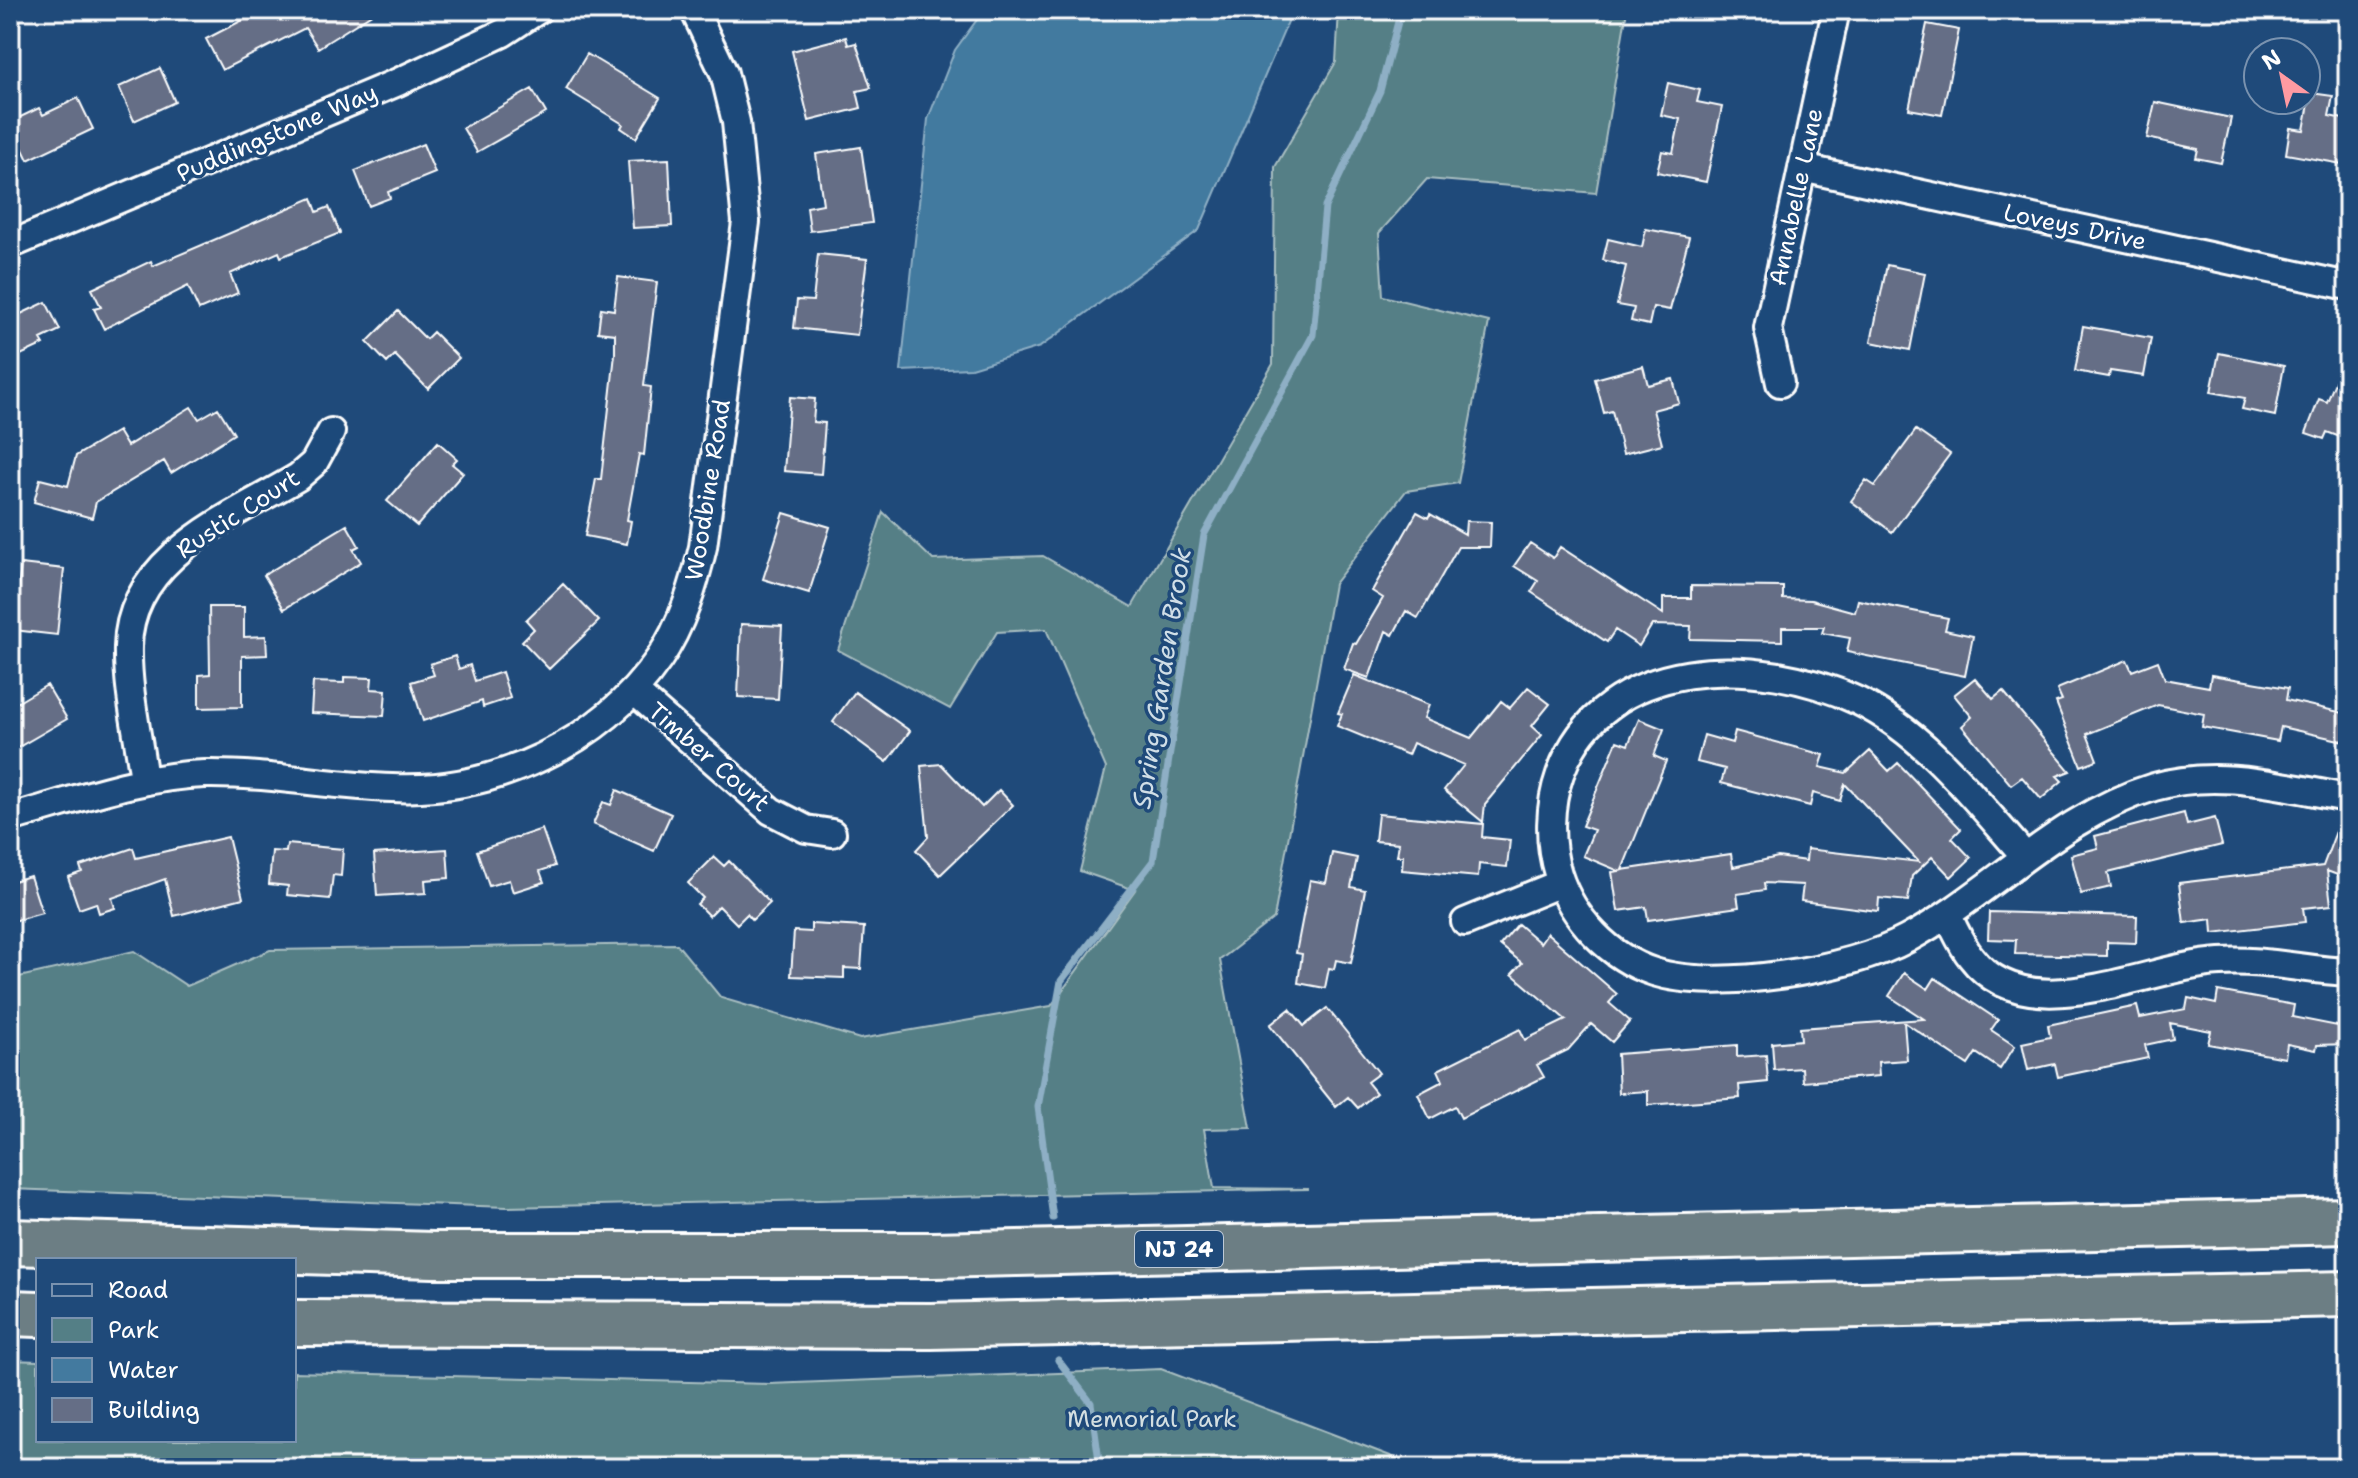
<svg xmlns="http://www.w3.org/2000/svg" width="2358" height="1478" font-family="'Shantell Sans',sans-serif">
<style>
.green{fill:#547f86;stroke:#aabfc2;stroke-width:2}
.water{fill:#437a9f;stroke:#8eafc5;stroke-width:2}
.lines{fill:none;stroke-linecap:round;stroke-linejoin:round}
.stream{stroke:#8eafc5;stroke-width:7}
.building{fill:#656e86;stroke:#fff;stroke-width:2}
.street-casing{stroke:#fff;stroke-width:32}
.highway-casing{stroke:#fff;stroke-width:50}
.street{stroke:#1f4a7a;stroke-width:26}
.highway{stroke:#6c7e84;stroke-width:44}
.labels{text-anchor:middle;dominant-baseline:central;stroke-width:7;stroke-linejoin:round;paint-order:stroke}
.shield{fill:#1f4a7a;stroke:#bcc9d7;stroke-width:2}
.shield-label{font-size:22px;font-weight:bold;fill:#fff}
.street-label{font-size:24px;fill:#fff;stroke:#1f4a7a}
.park-label{font-size:24px;fill:#d4dfe1;stroke:#1f4a7a}
.water-label{font-size:26px;font-style:italic;fill:#d0dee7;stroke:#1f4a7a}
</style>
<rect width="100%" height="100%" fill="#1f4a7a"/>
<filter id="ink" filterUnits="userSpaceOnUse"><feTurbulence type="fractalNoise" baseFrequency=".0125" numOctaves="2"/><feDisplacementMap in="SourceGraphic" scale="16" xChannelSelector="R" yChannelSelector="G"/><feConvolveMatrix kernelMatrix="1 2 1 2 8 2 1 2 1" color-interpolation-filters="sRGB"/></filter>
<g filter="url(#ink)">
<path class="green" d="M1339,10H1627L1596,193L1427,179L1379,233L1383,296L1489,322L1458,483L1406,491L1334,584L1274,918L1220,960L1251,1128L1204,1129L1214,1188L1309,1189L507,1207L10,1189V979L134,951L187,986L270,950L677,944L721,998L860,1039L1051,1006L1135,890L1080,871L1106,768L1046,629L997,632L950,709L838,650L883,512L933,560L1043,556L1132,607L1273,364L1275,167L1336,62Z
M10,1360L38,1361V1440H294V1372L769,1384L1161,1369L1422,1468H10Z"/>
<path class="water" d="M984,10H1293L1199,230L1040,347L971,368L901,371L928,119L955,50Z"/>
<g class="lines">
<path class="stream" d="M1053,1218L1038,1107L1061,981L1153,861L1204,535L1313,335L1325,207L1380,91L1401,10
M1058,1360L1091,1403L1100,1468"/>
</g>
<path class="building" d="M262,10H378L318,48L305,28L222,70L206,39Z
M1927,24L1959,30L1942,115L1909,109Z
M846,37L848,45L856,43L871,88L857,91L861,108L809,121L792,51Z
M587,54L660,98L636,138L621,128L623,124L566,89Z
M160,68L175,102L134,121L119,87Z
M1668,83L1700,90L1697,102L1722,107L1706,182L1657,172L1662,151L1673,153L1680,119L1661,115Z
M532,89L546,113L477,152L463,128Z
M2311,93L2333,96L2329,116L2348,120V165L2286,154L2290,128L2304,130Z
M78,98L93,129L28,160L10,122L39,108L43,115Z
M2155,102L2231,118L2221,163L2196,158L2198,149L2147,138Z
M423,144L435,173L388,192L390,198L369,206L355,171Z
M861,147L872,223L810,231L807,207L823,204L816,154Z
M669,159L672,226L633,228L628,161Z
M312,198L317,212L329,207L340,233L281,257L279,252L230,274L238,293L199,310L188,286L104,329L94,309L101,307L92,289L151,261L153,266Z
M1646,229L1689,237L1670,310L1653,307L1649,325L1631,321L1634,308L1617,305L1626,266L1603,260L1608,239L1642,247Z
M818,254L867,259L857,335L794,328L797,300L813,301Z
M1887,265L1925,273L1910,350L1871,342Z
M618,277L657,282L644,386L651,387L644,455L639,454L627,520L631,521L627,544L585,536L596,479H601L615,354V334L598,332L601,308L614,310Z
M46,302L60,330L41,339L44,344L10,360V319Z
M398,311L426,339L433,332L459,358L428,389L395,355L387,363L367,342Z
M2083,326L2151,338L2144,376L2110,371L2109,377L2075,371Z
M2347,352L2348,440L2327,432L2324,439L2306,433L2319,399L2327,402Z
M2219,353L2284,366L2275,416L2242,409L2245,398L2211,392Z
M1643,366L1648,385L1673,379L1679,403L1653,410L1662,444L1623,454L1612,411L1604,413L1595,379Z
M790,397L815,399L813,422L825,423L821,474L784,471Z
M191,407L199,419L218,408L234,434L171,473L164,461L96,502L92,518L34,502L40,479L68,486L76,456L118,431L127,446Z
M1916,430L1950,454L1892,532L1851,501L1866,480L1875,486Z
M438,442L457,459L452,464L463,473L417,526L387,501Z
M1417,512L1428,518L1430,514L1465,534L1466,521L1491,522L1490,547H1458L1418,618L1406,611L1393,635L1386,631L1369,678L1344,669L1353,643L1356,644L1383,598L1372,591Z
M784,513L830,527L809,593L763,579Z
M347,525L359,546L353,549L361,562L284,609L264,575Z
M1530,543L1553,558L1560,547L1663,614V598H1691V586L1783,587V599L1811,600L1855,612L1858,600L1948,618L1945,630L1973,636L1965,676L1847,652L1850,638L1822,633L1824,627H1782V641L1690,639L1691,626L1652,625L1639,646L1615,630L1607,642L1531,592L1538,581L1514,566Z
M21,564L64,569L57,635L14,630Z
M563,584L599,621L549,669L522,641L534,629L526,620Z
M209,607H244V637L266,636L267,655L242,656V707L199,708V675L210,674Z
M741,624L782,626L778,699L738,697Z
M455,656L459,669L470,665L475,681L502,672L510,698L483,707L482,701L423,721L411,682L434,675L430,664Z
M2127,660L2132,671L2158,661L2165,679L2209,687L2211,675L2288,688L2286,700L2348,714V742L2281,727L2278,741L2202,727L2204,714L2158,705L2087,734L2097,760L2081,766L2056,702L2062,700L2057,689Z
M1354,675L1429,705L1424,718L1471,738L1501,701L1510,708L1528,687L1550,704L1532,726L1542,735L1485,804L1483,822L1444,790L1464,765L1413,743L1408,755L1337,726L1342,714L1338,713Z
M344,677L372,678L371,689L386,690L384,716L311,713L313,682L344,683Z
M1975,678L1993,699L2003,691L2070,771L2057,776L2062,781L2041,799L2022,777L2011,785L1962,726L1972,717L1954,695Z
M47,685L67,719L10,752V707Z
M855,692L910,731L887,762L833,722Z
M1639,719L1664,729L1654,756L1666,761L1622,870L1731,854L1733,867L1778,857L1806,861L1807,849L1919,862L1845,784L1840,801L1813,793L1810,806L1721,783L1725,769L1697,762L1704,735L1732,743L1735,731L1824,755L1820,767L1846,773L1870,751L1889,771L1898,763L1961,829L1952,838L1971,858L1951,877L1932,857L1912,876L1908,901L1879,898L1878,911L1801,901L1803,885L1764,883L1765,890L1737,894L1739,907L1648,920L1646,907L1618,911L1612,872L1619,871L1583,856L1594,830L1582,826L1617,741L1628,745Z
M941,764L982,807L999,790L1013,805L940,875L916,850L928,837L921,766Z
M617,790L671,814L654,851L593,824L603,802L611,805Z
M2184,813L2187,825L2215,818L2222,845L2108,873L2111,887L2081,894L2071,855L2098,848L2095,836Z
M2343,813L2348,814V879L2327,871L2331,905L2303,908L2305,922L2213,933L2212,919L2184,923L2179,883L2323,866Z
M1378,814L1483,824L1482,837L1510,840L1507,867L1479,864L1478,877L1402,870L1403,856H1397L1399,843L1375,841Z
M542,829L555,866L540,871L544,882L513,892L509,880L489,886L477,851Z
M228,837L243,898L174,916L165,879L112,898L115,908L99,913L96,903L79,909L68,877L82,872L80,866L133,848L136,858Z
M287,844L343,849L341,876L333,875L330,899L287,895L288,886L269,884L272,851L286,852Z
M447,849L449,878L425,880L426,893L377,896L374,854Z
M1332,853L1357,858L1351,887L1365,890L1351,963L1336,960L1334,969L1329,968L1325,988L1298,983L1302,954L1296,953L1310,880L1326,883Z
M714,857L724,866L729,861L770,903L752,920L747,914L737,924L719,906L709,916L697,904L703,898L688,883Z
M30,876L42,913L10,922V882Z
M1989,912L2137,916L2136,943L2107,942V956L2015,954L2016,940L1988,939Z
M811,924L864,927L861,969L844,968V978L791,976L794,931L811,932Z
M1518,924L1540,943L1547,933L1617,994L1609,1003L1630,1021L1612,1042L1591,1024L1568,1050L1537,1065L1544,1077L1461,1118L1455,1106L1430,1119L1418,1094L1443,1081L1438,1070L1520,1029L1525,1040L1566,1020L1512,974L1522,963L1500,945Z
M1904,973L1928,989L1935,978L1998,1020L1991,1030L2015,1046L2000,1069L1976,1053L1968,1065L1904,1022L1907,1060L1878,1062L1879,1076L1803,1082L1802,1068L1774,1070L1772,1043L1801,1040L1800,1028L1924,1019L1889,996Z
M2218,991L2294,1005L2292,1017L2348,1028V1044L2317,1045L2316,1050L2287,1044L2285,1058L2208,1044L2211,1031L2170,1023L2173,1039L2145,1045L2148,1058L2058,1077L2055,1064L2028,1070L2022,1043L2050,1037L2048,1025L2137,1006L2140,1018L2186,1009L2188,998L2216,1004Z
M1327,1008L1379,1073L1367,1082L1376,1093L1358,1108L1348,1097L1336,1107L1270,1025L1290,1009L1304,1026Z
M1737,1045V1057L1766,1055L1768,1082L1739,1085L1740,1098L1648,1105V1091L1619,1093L1617,1054Z"/>
<g class="lines">
<defs>
<path id="street" d="M1802,168L2348,286
M10,245L398,82L503,33L538,10
M1780,383L1768,328L1836,10
M634,691L771,811L806,829L832,833
M144,781C139,738 127,691 128,647C129,557 233,516 298,477L314,463L331,432
M10,818C73,801 139,776 205,774C268,773 329,786 392,788C494,793 601,743 659,659C682,625 694,586 703,547L746,222L736,122L724,73L694,10
M2025,856C1976,801 1926,734 1858,701C1760,654 1603,653 1560,774C1549,805 1548,842 1558,874C1572,918 1610,958 1654,972C1716,992 1850,970 1907,939C1993,892 2058,816 2154,787C2219,768 2283,787 2348,798
M1947,915C1955,929 1961,945 1971,957C2028,1032 2145,966 2220,962C2263,959 2305,970 2348,972
M1465,922L1561,883"/>
<path id="highway" d="M10,1242L433,1255H933L2348,1221
M10,1313L38,1314
M294,1323L931,1326L2348,1294"/>
</defs>
<use href="#street" class="street-casing"/>
<use href="#highway" class="highway-casing"/>
<use href="#street" class="street"/>
<use href="#highway" class="highway"/>
</g>
</g>
<g class="labels">
<rect class="shield" x="1135" y="1231" width="88" height="36" rx="6"/>
<g class="shield-label">
<text x="1179" y="1249">NJ 24</text>
</g>
<g class="street-label">
<text transform="translate(277 133) rotate(-23)">Puddingstone Way</text>
<text transform="translate(1796 197) rotate(-78)">Annabelle Lane</text>
<text transform="translate(2075 227) rotate(12)">Loveys Drive</text>
<text transform="translate(708 490) rotate(-81)">Woodbine Road</text>
<text transform="translate(238 514) rotate(-33)">Rustic Court</text>
<text transform="translate(709 757) rotate(41)">Timber Court</text>
</g>
<g class="park-label">
<text x="1152" y="1419">Memorial Park</text>
</g>
<g class="water-label">
<text transform="translate(1161 678) rotate(-81)">Spring Garden Brook</text>
</g>
</g>
<rect width="2358" height="1478" fill="none" stroke="#1f4a7a" stroke-width="40"/>
<rect x="20" y="20" width="2318" height="1438" fill="none" stroke="#fff" stroke-width="3" filter="url(#ink)"/>
<rect x="36" y="1258" width="260" height="184" fill="#1f4a7a" stroke="#7992af" stroke-width="2"/>
<rect x="52" y="1284" width="40" height="12" fill="#1f4a7a" stroke="#7992af" stroke-width="2"/>
<text x="108" y="1298" font-size="24" fill="#ffffff">Road</text>
<rect x="52" y="1318" width="40" height="24" fill="#547f86" stroke="#7992af" stroke-width="2"/>
<text x="108" y="1338" font-size="24" fill="#ffffff">Park</text>
<rect x="52" y="1358" width="40" height="24" fill="#437a9f" stroke="#7992af" stroke-width="2"/>
<text x="108" y="1378" font-size="24" fill="#ffffff">Water</text>
<rect x="52" y="1398" width="40" height="24" fill="#656e86" stroke="#7992af" stroke-width="2"/>
<text x="108" y="1418" font-size="24" fill="#ffffff">Building</text>
<g transform="translate(2282 76) rotate(327)"><circle r="38" fill="#1f4a7a" stroke="#7992af" stroke-width="2"/>
<path d="M0-6L14 30L0 20L-14 30Z" fill="#ff9aa2"/>
<text y="-12" font-size="22" font-weight="bold" text-anchor="middle" fill="#ffffff">N</text>
</g>
</svg>
